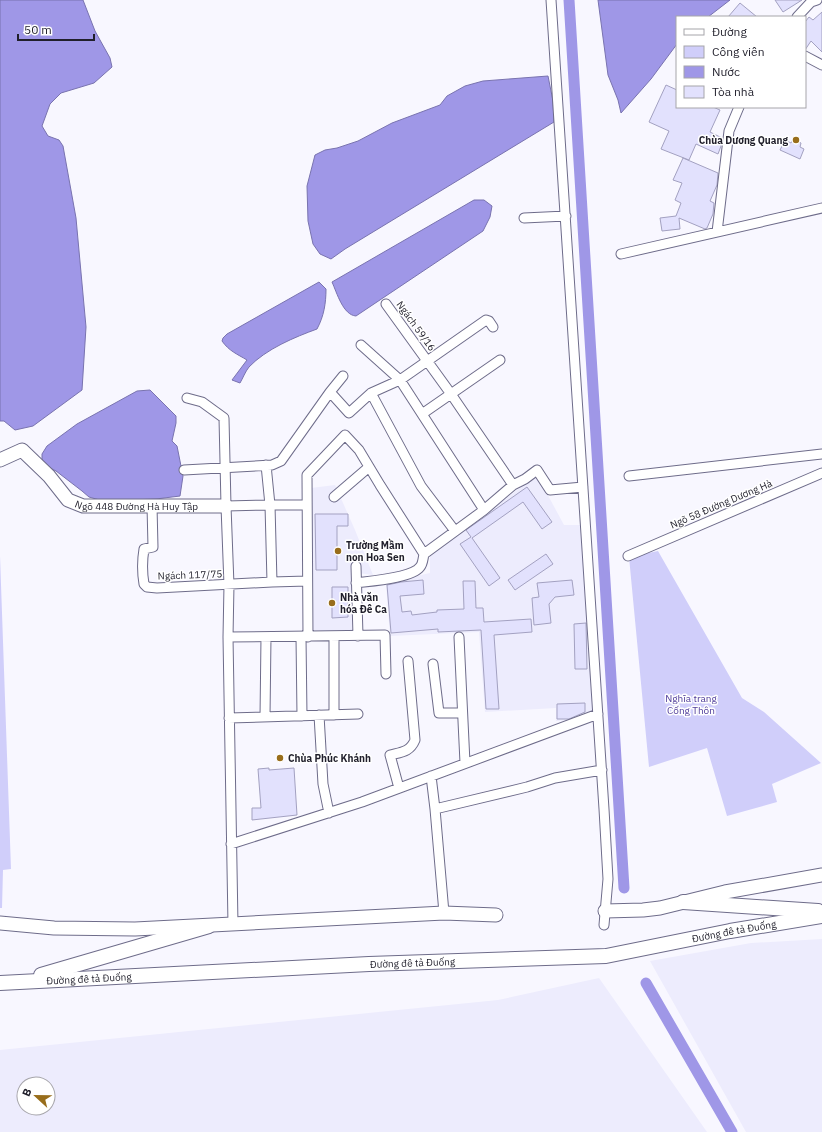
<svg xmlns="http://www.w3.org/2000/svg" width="822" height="1132" font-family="'IBM Plex Sans',sans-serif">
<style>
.built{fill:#edecfd;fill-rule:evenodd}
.green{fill:#d0cefa}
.water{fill:#9f97e7;stroke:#7973af}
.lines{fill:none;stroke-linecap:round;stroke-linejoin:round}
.canal{stroke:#9f97e7;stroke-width:11}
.building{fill:#e2e1fd;stroke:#a3a1c1}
.street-casing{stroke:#6e6c8a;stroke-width:11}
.secondary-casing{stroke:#6e6c8a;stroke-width:15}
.primary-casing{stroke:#6e6c8a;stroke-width:16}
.street{stroke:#fff;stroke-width:9}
.secondary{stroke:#fff;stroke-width:13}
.primary{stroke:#fff;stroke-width:14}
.poi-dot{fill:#986d1b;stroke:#fff;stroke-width:1.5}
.labels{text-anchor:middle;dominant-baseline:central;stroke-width:3;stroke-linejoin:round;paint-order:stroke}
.poi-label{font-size:10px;font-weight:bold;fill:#201f2b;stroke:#fff;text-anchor:start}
.street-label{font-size:10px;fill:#201f2b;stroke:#fff}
.park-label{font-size:10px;fill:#4e3b99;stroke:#fff}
</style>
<rect width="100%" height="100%" fill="#f8f7ff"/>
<path class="built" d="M537,475L564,525H585L593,718L556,721V708L485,712L479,632L390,636L386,583L430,573V555Z
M335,485L355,530L373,575L351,572L352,632L313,633L311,488Z
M822,939V1132H746L650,961L751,943Z
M599,978L707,1132H0V1050L498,1000ZM24,1084H48V1108H24Z"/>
<path class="green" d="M658,551L742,698L764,712L821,763L772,784L777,802L727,816L707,748L649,767L629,557Z
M0,556L11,869L3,870L2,908H0Z"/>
<path class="water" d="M0,0H83L95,31L110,58L112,67L94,83L61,93L50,104L42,126L48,136L59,140L63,146L76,218L86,327L82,390L33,426L15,430L4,421H0Z
M598,0H730L708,17H677V44L651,79L621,113L618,100L608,75Z
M548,76L553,101L554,122L345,249L331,259L320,254L313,244L308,221L307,186L315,155L325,150L337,148L358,141L392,123L440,105L447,96L465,86L483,81Z
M474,200H484L492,206L490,217L483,231L356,316C343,315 337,293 332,282Z
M319,282L326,289C326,303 324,316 317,329C295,337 266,349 249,367C245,372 243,378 240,383L232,380L247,360C237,354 229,351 222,341L223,338L227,334Z
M150,390L176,416V423L172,441L177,446L183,476L180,496L156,499L103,501L89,497L82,491L56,471L50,468L42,460V454L47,446L77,424L137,391Z"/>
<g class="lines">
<path class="canal" d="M569,0L624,888
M646,983L732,1132"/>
</g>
<path class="building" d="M775,0H802L783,12Z
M740,3L757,17H728Z
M822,12V52L811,41L805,50V22L809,17L813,20Z
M666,85L677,90V107H713L720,110L710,132L722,138L721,146L718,154L696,144L689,160L661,149L669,131L649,122Z
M793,139L801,143L800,147L804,149L800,159L780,150L785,140L791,143Z
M683,158L718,173L717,185L710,201L714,203L713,214L707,228L705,229L679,218L680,229L662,231L660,218L676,216L681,203L675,200L682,183L673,180Z
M527,487L552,522L542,529L523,502L472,538L500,578L489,586L460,544L471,537L466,530Z
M315,514H348V526H337V570H316Z
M546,554L553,564L515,590L508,580Z
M423,580L424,594L400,596L402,612L411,611L412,615L437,612V610L464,609L463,581H475L476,608H483L484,622L531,619L532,632L494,635L499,709H486L481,630L438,632V629L391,633L387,585L401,582Z
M572,580L574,595L555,597L549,604L551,623L534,625L532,598L539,597L537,583Z
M332,587H348V617L332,618Z
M586,623L587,669H575L574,624Z
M585,703V712L569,719H557V704Z
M269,768V770L294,768L297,815L252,820V808H261L258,769Z"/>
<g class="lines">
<defs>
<path id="street" d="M551,0L604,809L608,879L604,925
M797,17L811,2L817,0
M805,56L822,65
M524,218L566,216
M717,232L729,131L739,107
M621,254L822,208
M386,304L451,394L513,485
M361,345L400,380L484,510
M330,392L349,413L371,393L400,380L486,320L489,321L493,327
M371,393L421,486L455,531
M187,398L202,402L224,418L226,506L229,585L228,637L233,924
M422,414L500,360
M266,465L270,505L272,582
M184,470L272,465L281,461L330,392L343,376
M629,476L822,454
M334,497L369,467
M152,506L153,547L144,549C142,561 142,572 144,584L147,587L157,588L272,582L307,581
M226,506L270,505H306
M628,556L822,473
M356,566L358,636
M356,583C371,581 412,578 420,567C423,564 423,558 424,554L484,510L513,485L525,479L537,470L550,490L583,487
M228,637L385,635L386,674
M301,637L302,716
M308,637L307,475L345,435L359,450L380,485L424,554
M334,637V715
M459,637L465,763
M433,664L439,713H462
M319,715L323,784L329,813
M265,717L266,637
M229,718L358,714
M431,776L435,809L444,913
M399,788L390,755C402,752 410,752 415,740L408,661
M435,809L527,787L555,778L602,770
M231,844L362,802L598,714"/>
<g id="secondary">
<path id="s1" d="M0,460L22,450L49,476L68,500L83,506H226"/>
<path d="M605,911L643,910L660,908L725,892L822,875"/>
<path d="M0,923L54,928L135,929L444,913L496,915"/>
</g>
<g id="primary">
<path d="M683,902L818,911"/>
<path d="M41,975L209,926"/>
<path id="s2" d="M0,983L369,964L606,956L730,931L822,916"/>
</g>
</defs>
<use href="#street" class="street-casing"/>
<use href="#secondary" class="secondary-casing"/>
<use href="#primary" class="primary-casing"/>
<use href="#street" class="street"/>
<use href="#secondary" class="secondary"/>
<use href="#primary" class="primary"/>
</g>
<g class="poi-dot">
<circle cx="796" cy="140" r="4"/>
<circle cx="338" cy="551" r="4"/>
<circle cx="332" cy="603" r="4"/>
<circle cx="280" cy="758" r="4"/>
</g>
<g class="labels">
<g class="poi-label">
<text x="788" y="140" text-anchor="end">Chùa Dương Quang</text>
<text x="346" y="545">Trường Mầm<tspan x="346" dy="12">non Hoa Sen</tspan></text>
<text x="340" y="597">Nhà văn<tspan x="340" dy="12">hóa Đê Ca</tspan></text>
<text x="288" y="758">Chùa Phúc Khánh</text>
</g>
<g class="street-label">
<text transform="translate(416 326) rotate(54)">Ngách 59/16</text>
<text stroke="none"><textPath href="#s1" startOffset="162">Ngõ 448 Đường Hà Huy Tập</textPath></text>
<text transform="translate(721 504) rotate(-23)">Ngõ 58 Đường Dương Hà</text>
<text transform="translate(190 575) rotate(-2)">Ngách 117/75</text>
<text stroke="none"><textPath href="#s2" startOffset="737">Đường đê tả Đuống</textPath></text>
<text stroke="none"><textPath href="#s2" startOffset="413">Đường đê tả Đuống</textPath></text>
<text stroke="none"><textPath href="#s2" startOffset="89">Đường đê tả Đuống</textPath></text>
</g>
<g class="park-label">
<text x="691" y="698">Nghĩa trang<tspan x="691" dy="12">Cống Thôn</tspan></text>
</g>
</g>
<rect x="676" y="16" width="130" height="92" fill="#ffffff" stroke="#a6a5aa"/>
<rect x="684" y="29" width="20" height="6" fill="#ffffff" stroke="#a6a5aa"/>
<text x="712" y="36" font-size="12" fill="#201f2b">Đường</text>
<rect x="684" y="46" width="20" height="12" fill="#d0cefa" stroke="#a6a5aa"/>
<text x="712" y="56" font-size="12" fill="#201f2b">Công viên</text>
<rect x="684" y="66" width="20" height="12" fill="#9f97e7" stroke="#a6a5aa"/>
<text x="712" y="76" font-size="12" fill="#201f2b">Nước</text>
<rect x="684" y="86" width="20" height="12" fill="#e2e1fd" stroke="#a6a5aa"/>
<text x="712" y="96" font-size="12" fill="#201f2b">Tòa nhà</text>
<g transform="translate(36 1096) rotate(292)"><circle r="19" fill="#ffffff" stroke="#a6a5aa"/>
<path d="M0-3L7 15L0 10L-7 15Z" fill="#986d1b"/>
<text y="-6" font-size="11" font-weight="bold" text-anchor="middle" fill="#201f2b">B</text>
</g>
<path d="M18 34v6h76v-6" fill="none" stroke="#201f2b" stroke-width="2"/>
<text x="24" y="34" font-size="12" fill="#201f2b" stroke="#ffffff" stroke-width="3" paint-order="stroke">50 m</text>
</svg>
